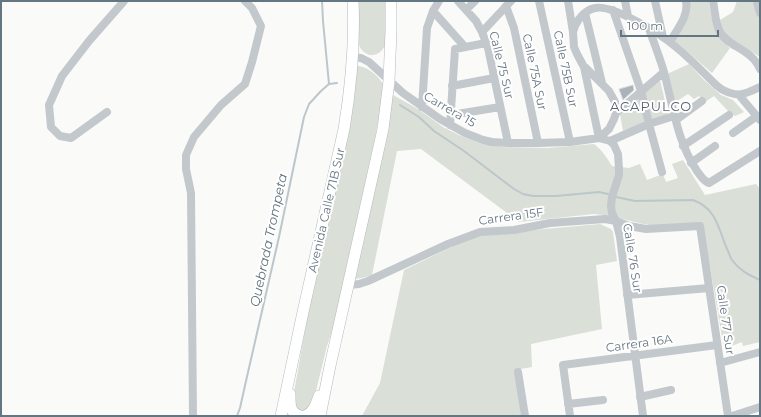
<svg xmlns="http://www.w3.org/2000/svg" width="761" height="417" font-family="Montserrat,sans-serif">
<style>
.green{fill:#dadfd7}
.lines{fill:none;stroke-linecap:round;stroke-linejoin:round}
.stream{stroke:#bbc7cb;stroke-width:2}
.building{fill:#aab3b9;stroke:#dcdcda}
.highway-casing{stroke:#b4b9bd;stroke-width:12}
.minor{stroke:#c3c8cc;stroke-width:8}
.highway{stroke:#fff;stroke-width:11}
.labels{text-anchor:middle;dominant-baseline:central;stroke-width:4;stroke-linejoin:round;paint-order:stroke}
.street-label{font-size:12px;fill:#657683;stroke:#fff}
.neighbourhood-label{font-size:13px;letter-spacing:1px;fill:#57646e;stroke:#fff}
.water-label{font-size:13px;font-style:italic;fill:#60757c;stroke:#fff}
</style>
<rect width="100%" height="100%" fill="#fafaf8"/>
<path class="green" d="M357,1H385C386,11 386,20 386,30C386,34 387,38 386,42C384,50 378,56 370,55C364,53 361,50 359,45Z
M689,1H709C711,19 715,36 730,48L712,73L675,41Z
M737,1H760V57L729,38L721,27L720,20L733,12Z
M689,64L704,80L721,95L733,100L744,112L735,116L728,111L714,96L705,102L699,96L694,99L688,94L674,103L667,74Z
M359,66C371,69 377,75 384,85L381,106L375,138L344,278L334,325L327,346L313,403L306,412L297,411L293,397L298,370L310,301L356,67Z
M660,80L668,114L623,131L620,114Z
M393,95L418,109L443,127L461,136L482,144L504,147L548,148L594,144C602,150 607,158 612,166L629,168L640,164L647,180L663,174L666,182L678,178L672,164L683,160L705,195L756,184L760,189V342L743,346L742,342L724,349L703,226C685,225 667,227 649,225C631,222 612,215 594,214L519,222L421,149L397,151L372,275L362,278L355,279Z
M600,224L611,229L613,232L617,261L596,265L602,329L531,344L532,367L515,370L521,416H362L380,383L404,270L472,237L489,234Z"/>
<g class="lines">
<path class="stream" d="M322,1L323,21L329,84
M400,105L419,117L434,131L464,151L514,189L523,194L533,196H556L599,192L608,194
M616,197L635,201L693,200C717,209 718,228 727,249C729,253 730,257 732,260C740,271 749,275 760,280
M237,416L240,408L246,381L279,237L304,117L309,104L321,91L329,84L337,83"/>
</g>
<path class="building" d="M633,85L634,90L623,100L619,89Z"/>
<g class="lines">
<defs>
<path id="highway" d="M290,394C290,404 289,412 300,416
M281,416L303,312L344,129C351,87 355,44 353,1
M305,416C314,412 316,405 319,396
M320,416L330,366L383,129L389,81L391,31V1"/>
</defs>
<use href="#highway" class="highway-casing"/>
<path class="minor" d="M458,1L476,21L482,32L488,48L508,143
M539,1L570,142
M568,1L573,32L574,47L577,54L584,67L599,138
M625,1L628,16
M655,1L663,37
M713,1C715,11 715,23 720,32C728,47 752,49 760,69
M757,1L758,6L760,13
M506,6L514,28L538,143
M466,10L475,1
M613,10L641,91L649,124L662,172
M433,11L465,47
M585,13L602,83
M649,29C654,43 660,58 664,72C673,106 677,141 697,171C701,176 703,181 709,183L760,151
M482,32L511,1
M573,32C576,21 584,10 595,8C613,4 662,35 676,47C687,56 697,66 707,76C712,81 717,87 723,90C739,98 745,94 760,87
M670,42C677,29 689,16 686,1
M353,57L361,58L369,62L403,93L440,119L465,133L483,140L492,142L508,143H538L570,142L599,138L610,141L614,145L618,154L619,169V175L612,197L611,206L612,213L616,221L620,237L643,416
M585,67L609,91L615,102L616,113L614,119L609,129L599,138
M452,86L494,78
M739,95L760,120
M422,107L427,28L433,11L439,1
M107,112L71,138L60,136L51,127L49,105L62,76L89,41L124,1
M616,113L664,72
M451,115L500,107
M676,120L702,101
M450,125L455,49L486,43
M733,133L757,116
M610,141L649,124L674,116
M683,146L729,115
M691,163L715,146
M348,285L359,284L368,281L448,244L480,232L514,230L550,223L605,219L616,221L629,226L646,229L700,226L728,416
M627,295L709,288
M720,363L760,352
M518,372L525,416
M640,397L671,390
M568,404L603,400
M193,416L191,193L186,169V155L194,137L221,105L245,84L252,62L261,26L252,8L245,1
M570,416L563,365L717,345
M732,416L760,407"/>
<use href="#highway" class="highway"/>
</g>
<g class="labels">
<g class="street-label">
<text transform="translate(502 65) rotate(76)">Calle 75 Sur</text>
<text transform="translate(566 69) rotate(78)">Calle 75B Sur</text>
<text transform="translate(535 72) rotate(78)">Calle 75A Sur</text>
<text transform="translate(450 109) rotate(30)">Carrera 15</text>
<text transform="translate(326 210) rotate(-77)">Avenida Calle 71B Sur</text>
<text transform="translate(511 216) rotate(-8)">Carrera 15F</text>
<text transform="translate(633 258) rotate(81)">Calle 76 Sur</text>
<text transform="translate(726 320) rotate(82)">Calle 77 Sur</text>
<text transform="translate(639 343) rotate(-8)">Carrera 16A</text>
</g>
<g class="neighbourhood-label">
<text x="651" y="106">ACAPULCO</text>
</g>
<g class="water-label">
<text transform="translate(268 240) rotate(-78)">Quebrada Trompeta</text>
</g>
</g>
<rect width="761" height="417" fill="none" stroke="#657683" stroke-width="4"/>
<path d="M621 30v6h97v-6" fill="none" stroke="#657683" stroke-width="2"/>
<text x="627" y="30" font-size="12" fill="#657683" stroke="#ffffff" stroke-width="3" paint-order="stroke">100 m</text>
</svg>
